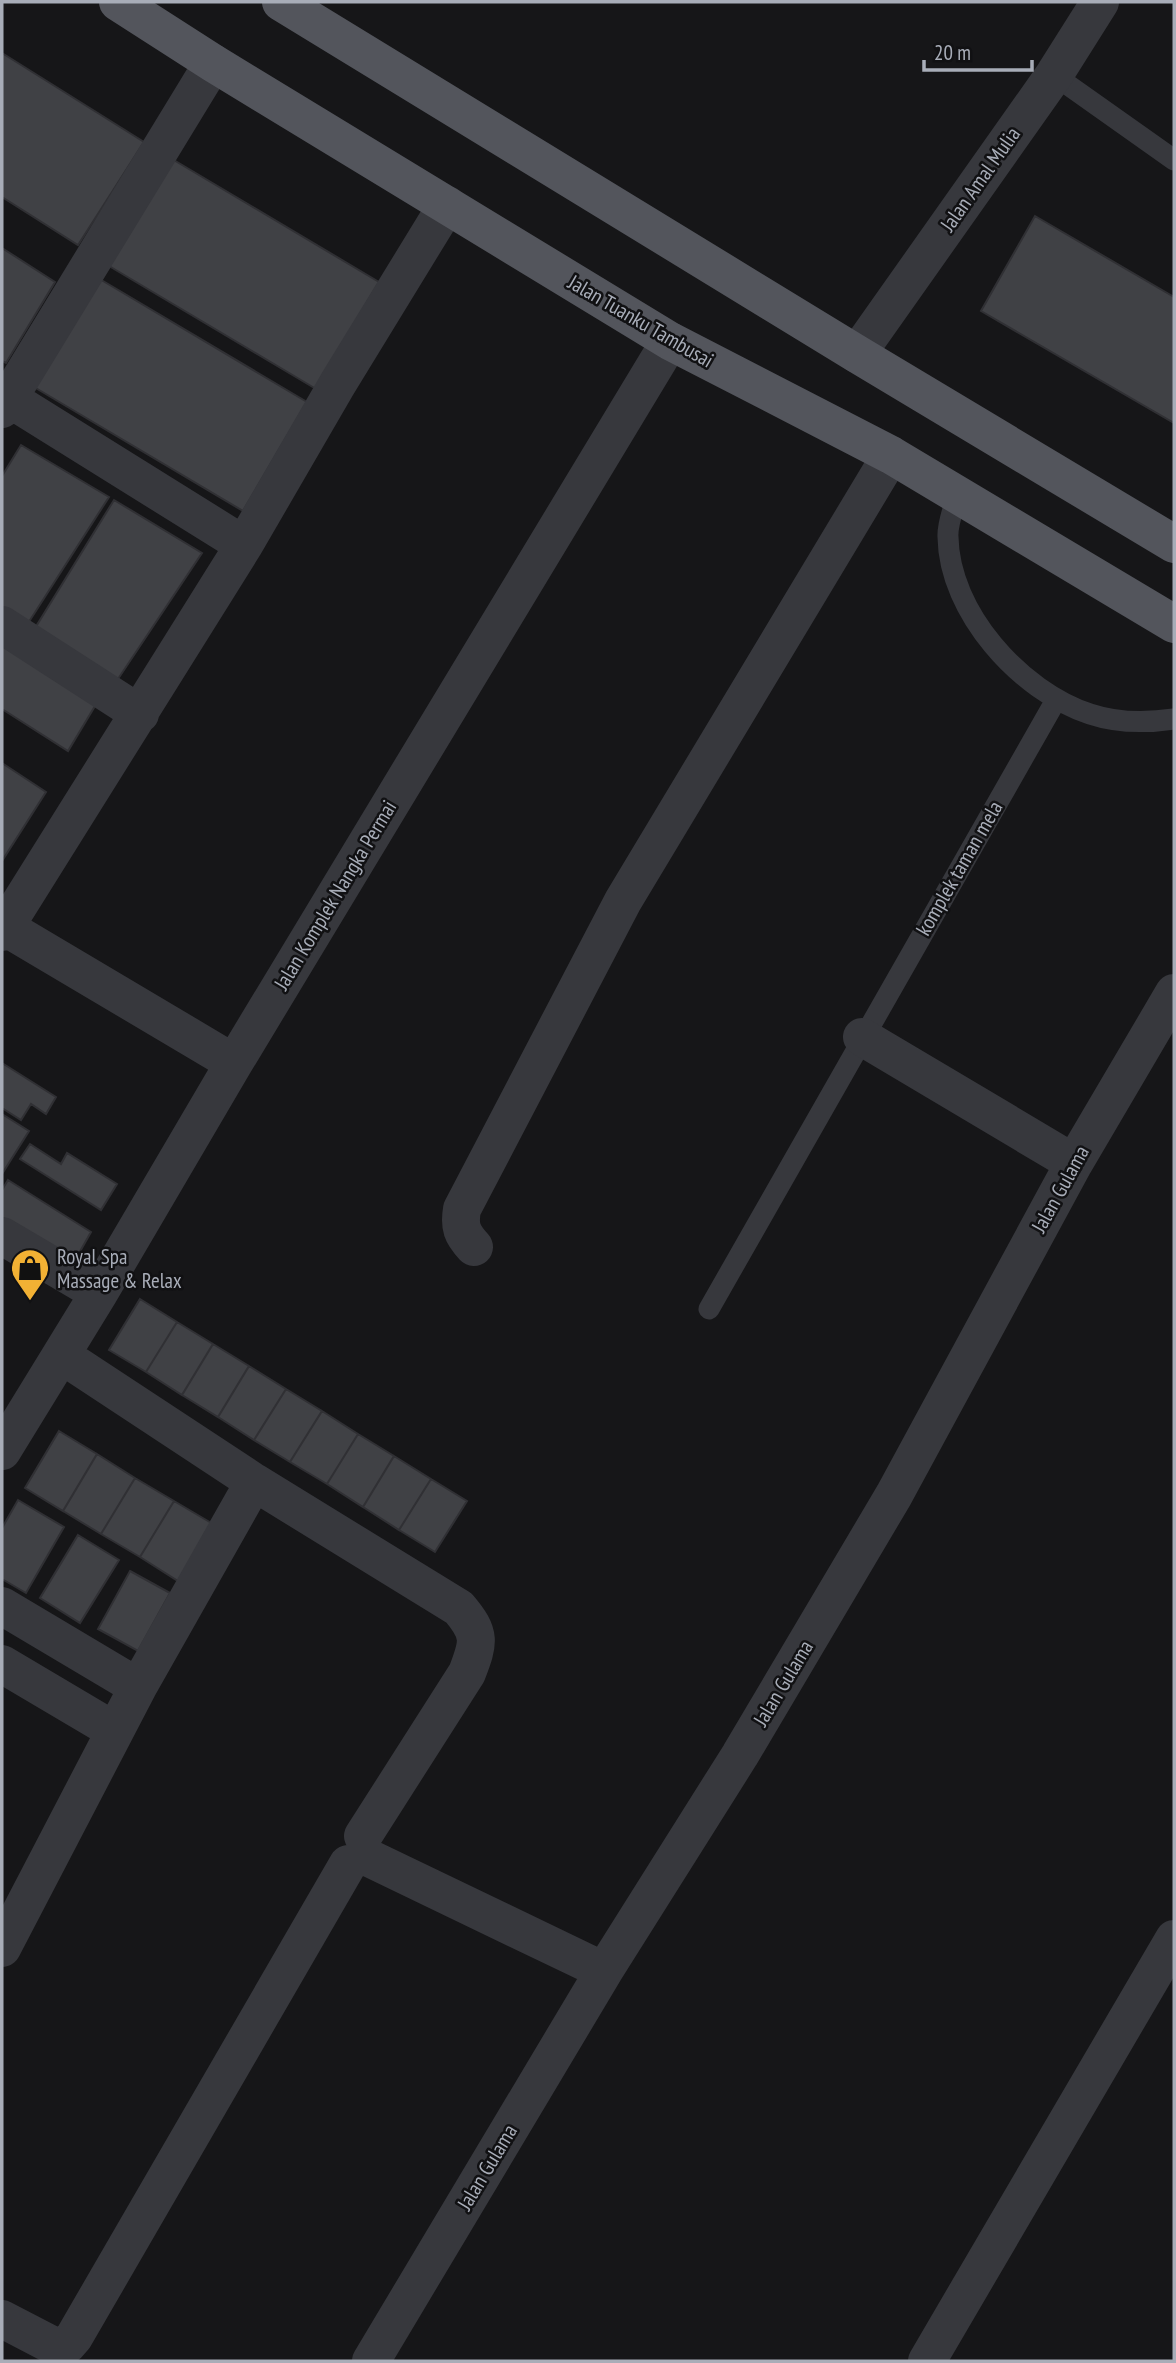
<svg xmlns="http://www.w3.org/2000/svg" width="1176" height="2363" font-family="'PT Sans Narrow',sans-serif">
<style>
.building{fill:#404145;stroke:#303034;stroke-width:2}
.lines{fill:none;stroke-linecap:round;stroke-linejoin:round}
.service{stroke:#37383d;stroke-width:21}
.minor{stroke:#37383d;stroke-width:38}
.tertiary{stroke:#37383d;stroke-width:38}
.primary{stroke:#53555c;stroke-width:38}
.labels{text-anchor:middle;dominant-baseline:central;stroke-width:5;stroke-linejoin:round;paint-order:stroke}
.street-label{font-size:21px;fill:#a8adb8;stroke:#111113}
.poi-label{font-size:21px;fill:#a8adb8;stroke:#111113;text-anchor:start}
</style>
<rect width="100%" height="100%" fill="#161618"/>
<path class="building" d="M2,53L144,142L78,245L2,197Z
M167,156L379,282L316,389L104,263Z
M1035,216L1174,297V423L981,311Z
M2,248L55,282L6,363L2,361Z
M98,278L307,402L243,511L34,387Z
M21,445L109,497L25,628L2,614V476Z
M114,500L202,553L114,685L32,633Z
M2,634L101,696L68,751L2,709Z
M2,763L46,792L2,861Z
M2,1063L56,1097L46,1114L31,1104L21,1120L2,1108Z
M2,1114L29,1131L2,1174Z
M30,1144L61,1164L67,1153L117,1184L101,1210L20,1159Z
M8,1180L91,1232L74,1262L2,1217V1190Z
M140,1299L177,1322L146,1372L109,1350Z
M177,1322L213,1344L182,1395L146,1372Z
M213,1344L249,1366L218,1417L182,1395Z
M249,1366L286,1389L254,1440L218,1417Z
M286,1389L322,1411L290,1462L254,1440Z
M322,1411L358,1434L327,1484L290,1462Z
M59,1431L97,1454L63,1511L25,1488Z
M358,1434L394,1456L363,1507L327,1484Z
M97,1454L135,1478L101,1534L63,1511Z
M394,1456L431,1479L399,1530L363,1507Z
M135,1478L174,1501L140,1557L101,1534Z
M431,1479L467,1501L435,1552L399,1530Z
M18,1500L64,1527L26,1593L2,1579V1528Z
M174,1501L213,1524L178,1581L140,1557Z
M78,1535L119,1560L80,1623L40,1598Z
M130,1571L170,1593L138,1651L98,1629Z"/>
<g class="lines">
<path class="service" d="M1054,75L1174,160
M957,495C954,508 947,524 948,537C949,612 1020,691 1090,714C1117,723 1147,723 1174,719
M709,1309L1056,700"/>
<path class="minor" d="M2,394L244,545
M2,409L213,63
M2,625L140,714
M5,927L234,1063
M2,932L244,545L338,383L447,205
M862,1037L1074,1163
M2,1236L99,1293
M474,1247C462,1234 459,1227 462,1209L623,901L891,455
M78,1366L254,1482L459,1608C481,1634 479,1642 467,1673L363,1836
M2,1451L99,1293L234,1063L670,341
M2,1606L138,1687
M2,1664L115,1731
M369,1858L604,1971
M2,1948L138,1687L254,1482
M2,2319L56,2347L67,2345L74,2337L348,1864
M371,2361L604,1971L740,1755L894,1495L1074,1163L1174,993
M927,2361L1174,1939"/>
<path class="tertiary" d="M857,354L1054,75L1100,2"/>
<path class="primary" d="M118,2L213,63L670,341L891,455L1174,624
M281,2L857,354L1174,544"/>
</g>
<defs>
<symbol id="shop-pin" viewBox="-11 -11 22 30"><path d="M0 17L-7.5 6A9.5 9.5 0 1 1 7.5 6Z" fill="#f2b134" stroke="#111113"/><path d="M-5-2.5h2.3a2.7 3.5 0 0 1 5.4 0H5L5.5 6h-11ZM-1.5-2.5h3a1.5 2.3 0 0 0-3 0Z" fill="#111"/></symbol>
</defs>
<g fill-rule="evenodd">
<use href="#shop-pin" x="8" y="1246" width="44" height="60"/>
</g>
<g class="labels">
<g class="street-label">
<text transform="translate(980 179) rotate(-55)">Jalan Amal Mulia</text>
<text transform="translate(641 321) rotate(30)">Jalan Tuanku Tambusai</text>
<text transform="translate(959 868) rotate(-60)">komplek taman mela</text>
<text transform="translate(335 895) rotate(-59)">Jalan Komplek Nangka Permai</text>
<text transform="translate(1060 1189) rotate(-61)">Jalan Gulama</text>
<text transform="translate(783 1683) rotate(-59)">Jalan Gulama</text>
<text transform="translate(487 2167) rotate(-59)">Jalan Gulama</text>
</g>
<g class="poi-label">
<text x="57" y="1256">Royal Spa<tspan x="57" dy="24">Massage &amp; Relax</tspan></text>
</g>
</g>
<rect width="1176" height="2363" fill="none" stroke="#a8adb8" stroke-width="7"/>
<path d="M924 60v10h108v-10" fill="none" stroke="#a8adb8" stroke-width="3.5"/>
<text x="934" y="60" font-size="21" fill="#a8adb8" stroke="#111113" stroke-width="5" paint-order="stroke">20 m</text>
</svg>
